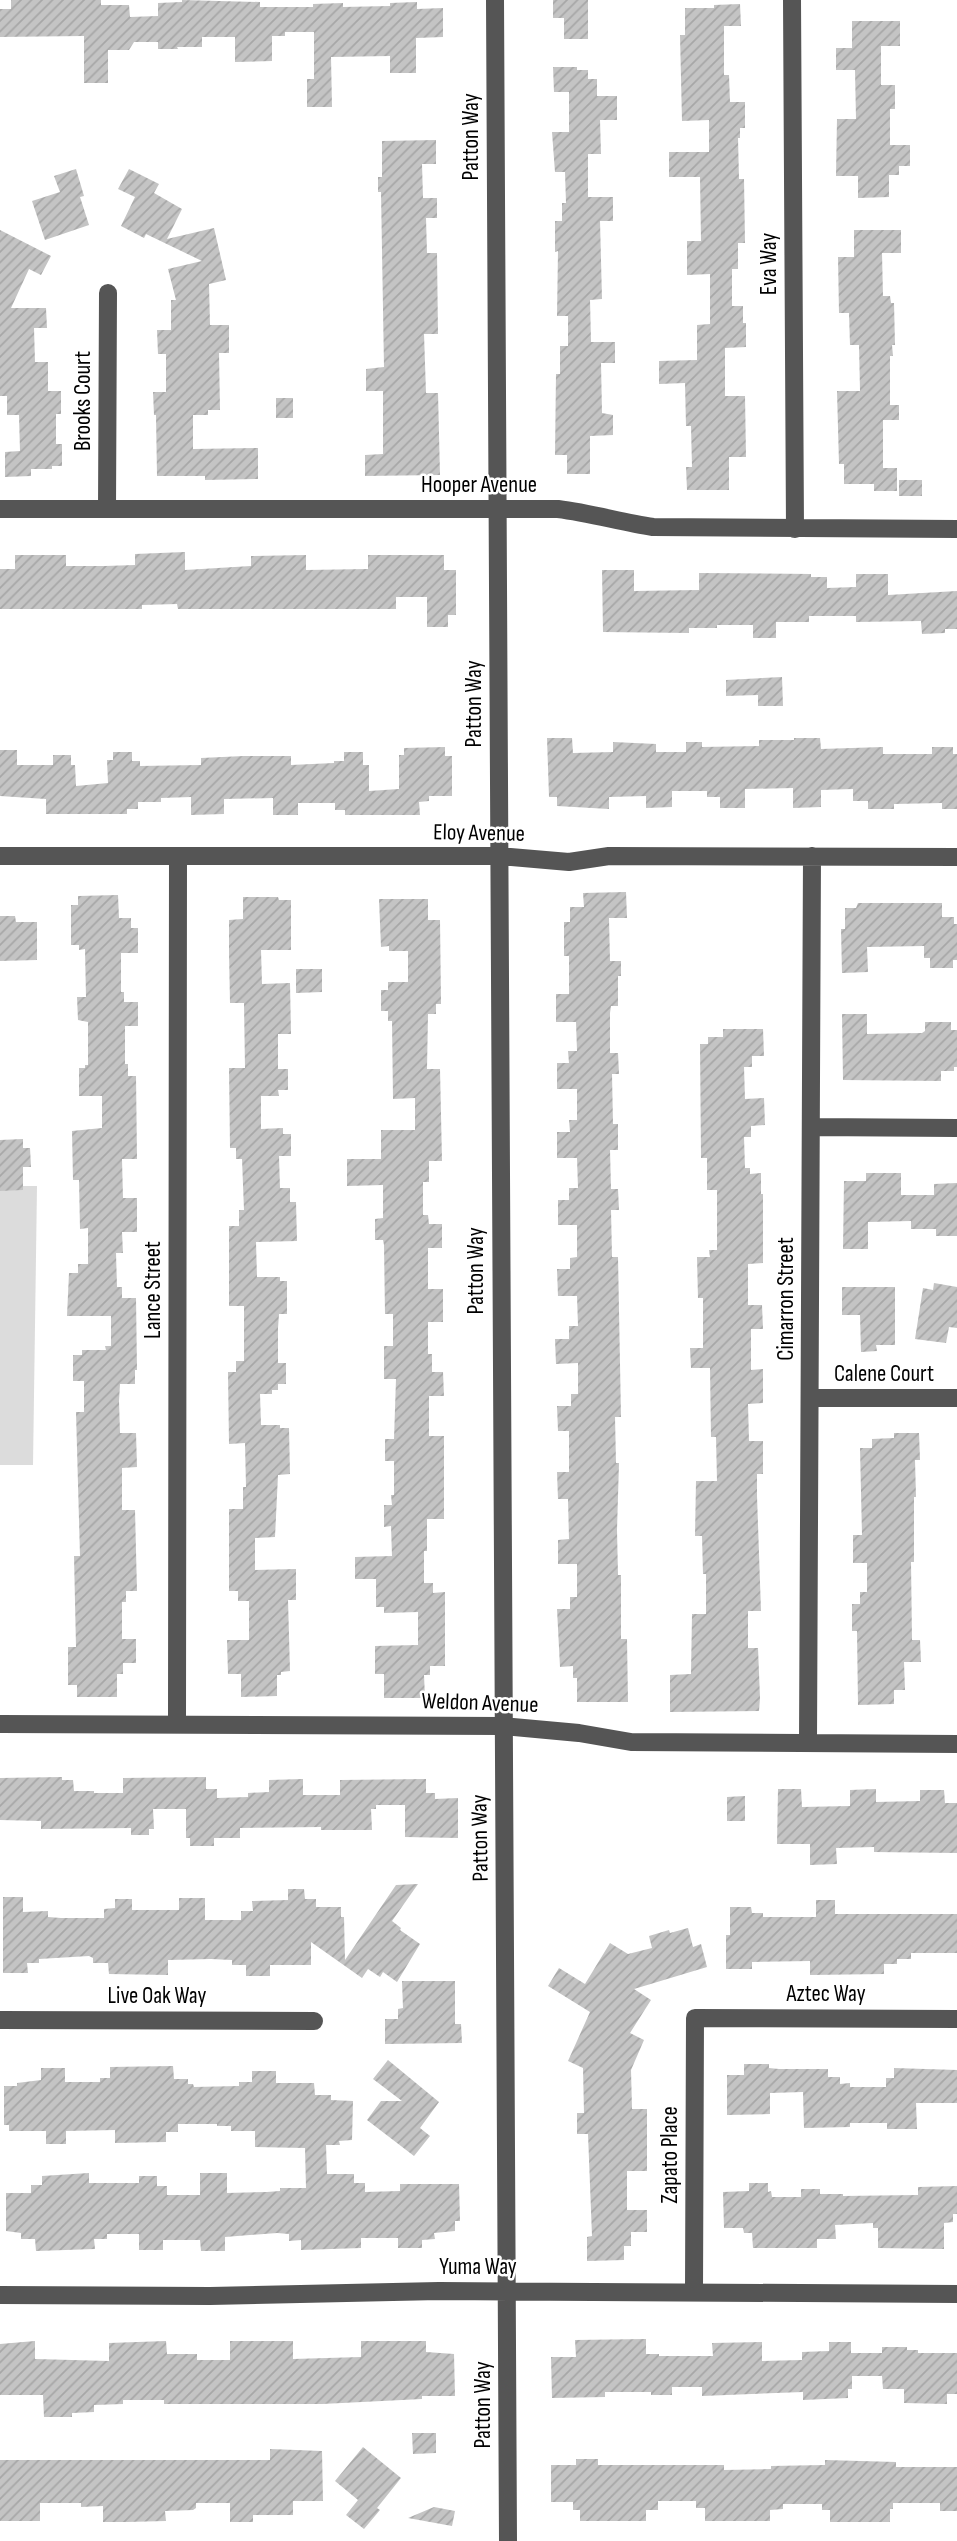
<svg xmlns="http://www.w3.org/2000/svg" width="957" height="2541" font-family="'Sofia Sans Condensed',sans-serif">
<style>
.green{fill:#dcdcdc}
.building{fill:url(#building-hatch)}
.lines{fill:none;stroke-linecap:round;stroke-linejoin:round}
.minor{stroke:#555;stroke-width:18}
.labels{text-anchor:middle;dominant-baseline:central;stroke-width:5;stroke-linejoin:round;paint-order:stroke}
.street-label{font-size:23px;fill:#000;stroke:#fff}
</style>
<defs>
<pattern id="building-hatch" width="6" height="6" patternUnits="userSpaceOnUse" patternTransform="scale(1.75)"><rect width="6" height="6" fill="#c4c4c4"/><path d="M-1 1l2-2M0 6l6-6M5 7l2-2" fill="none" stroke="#a7a7a7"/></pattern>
</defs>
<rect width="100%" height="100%" fill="#fff"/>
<path class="green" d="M0,1186H37L33,1465H0Z"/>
<path class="building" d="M11,0H101V5H129L130,17L158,16V3L182,2V0L260,2V7H313V4L343,3V7L390,6V3L417,2V9L443,8V37L416,38V73H390V56L331,57L332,107H307V79H314V32H285V36H272V61L235,62V37H202V47H177L178,49H158V42H134L129,50H108V83H84V36L0,37V9H11Z
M553,0H588V39H564V18H553Z
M740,4L741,26H724V75H729L730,102H745V128H740V138H738L739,179H744L745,243H738V269H732V306H743V323H746V347L725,348V396H745L746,457H729V490H687L686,467H692L691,426H686L685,383L659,384V361L697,360V325L710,324V274L687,275V241H701L700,177H669V152H709V120L682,121L680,35H685V8H714V5Z
M852,21H900V46H881V85H895V109H890V145H910V166H899V175H889V197L858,198V176H836L837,119H856L855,70H836V48H852Z
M553,67H577V70H588V79H597V96H617V120H600L601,154H588V197H613V221H600L602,299L590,300L591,342H615V363H601L602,413L613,415V435L590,436V474H567V455H555L556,374H560V346H568V316H557L558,251L555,252V221H562V203H566L565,172H555L552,132H569V92H554Z
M436,140V164H422L423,198H437V218H426L427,253H437L438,334H424L426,393H438L440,475L365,476V455L383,454V391H366V369L384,367L381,192H378V177H382V141Z
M76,169L84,196L80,197L89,225L45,240L32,201L60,192L54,176Z
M129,169L159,184L154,193L182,209L167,239L214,228L226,280L209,284L210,325H229V353H219L220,410H208V415H193V449L258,448V479L205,480V476H157L156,415H154L153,392H166V354H158L157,330H171V300H176L168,269L202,261L146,234L144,238L121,226L135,197L118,189Z
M0,230L51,256L41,275L29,269L11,308H46L47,328H34L35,362H48V391H61V414H56V444H62V466H52V469H31V476L5,477V452L20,451L19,415H7V396H0Z
M854,230H901V253H882L883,296H890L891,303H894L895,345H892L893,356H890V405H899V420H883V468H897V491H874V484H844V464H839L837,391H860L859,345H850L849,313H839L838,257H854Z
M276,398H293V418H276Z
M899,480H922V496H899Z
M185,552V570L251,566V556L306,555V570L368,569V555H444V570H456V615H448V627H427V597H396V609H178L177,604L142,605V609H0V569H15V555H66V566H105L135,565V554Z
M602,570H634V591L699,590V573L811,574V577H827V588L856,587V574H888V595L957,591V629H945V633L922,634L921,621L856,622V616H809V622H776V638H753V625H717V628H689V633L603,632Z
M782,677L783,706H758V695L726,696V680Z
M547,738H572L573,753L613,752V742L656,744V752H686V742H702V747L759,746V740H794V738H820L821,749L883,747V754H932V747H953V754H957V809H942V803L894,804V809H868V801H853V789L821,790V807L793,808V788L745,789V808H720V797H707V791H672V807L646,808V796L609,797V809L557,806V797H549Z
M445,747V756H452V796H429V801L419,802L420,815H345V810H335V803H298V815H273V798L224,799V814L191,815V797L161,798V802H138V809H127V814H46V799L0,796V750H17V765H53V755H71V765H75L76,786L108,783L107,760H113V752H132V761H140V766L201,765V758L244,756H291V765L334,763V761H344V752H363V765H369V791L399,789V755H404V748Z
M626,892L627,918H609L610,961H621V976H618V1006H611L610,1013V1053H618L619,1074H612L613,1124H618V1150H610L611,1189H618L619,1210H611L612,1257H618L621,1417H615L616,1463H619L617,1530L618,1575H621V1639H627L628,1702H577V1678H573V1666L560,1667L557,1609H570V1597H577V1564H558V1540L569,1539L568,1499H558L557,1472H569V1431H558L557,1406H571V1394H578V1363L556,1364L555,1339H569V1326H578L577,1296H558L557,1269H570V1258L577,1257V1225H558V1200H569V1188H578L577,1158H557V1132H570L569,1120H577V1089H557V1063H569L568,1051H577L576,1022H556V994H569V956H564V922H570V907H584L583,893Z
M118,895L119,918H131V928H138V953H121V992H124V1002H138V1026H125V1064H128V1076H136L137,1159H122L123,1198H137V1232H122L123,1253H116L117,1287H122V1298H136L137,1370H135V1384H120L119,1401L120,1433H136L137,1467L122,1468V1510H135L137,1591H126V1602H122V1639H136V1663H123V1674H117V1697H77V1685H68V1647H76L74,1556H80L76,1412H84V1381H73V1355H82V1350H106L105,1346H111V1316H67L69,1273H78V1264H88V1228L80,1229L79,1180H73L72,1131L102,1128V1096H79V1068H85V1065H88V1022L78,1020L77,997H86L85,949L79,950V945H71V905H78V896Z
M243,897H278L279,900H291V950H261L262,984L290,983L291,1034H278V1069H288V1090H278L279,1096H261V1129L283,1128V1134H291V1156H279L280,1188H290V1202H296L297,1241L256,1242L257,1277H280V1281H287V1314H279L278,1328V1363H286V1384H278V1390H272V1394H260L261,1425H280V1428H289L290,1474L278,1475L275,1537L255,1538V1570L296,1569V1600H288L290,1671L281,1672V1675H277V1696L241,1697V1674H228L227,1640H249V1601H238V1591H229V1509H243V1487H246L245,1443L229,1444L228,1372H236V1361H244V1306H229V1226H239V1210H244L242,1159H236V1148H230L229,1068H245L244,1003H230L229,953V920L243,919Z
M379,899H428V920H440L441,1004H436V1014H428L427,1069H440L442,1161H429V1182H423V1215H428L429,1224H442V1248H428V1289H443V1322H428V1354H432V1372H443L444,1396H429V1436H444V1519H427V1551H424V1583H433V1593L445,1592V1666H430V1675H424L425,1698H384V1674H375V1646L418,1645V1612L384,1613V1607H376V1579H355V1557L392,1556L391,1526L384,1527V1505H392L391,1495H394V1461H385V1439H394L396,1379H384V1346H393V1314H385L384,1245L383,1240H375V1219L383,1218V1185L347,1186V1159H381V1130H415V1098L393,1099L392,1021H388V1011H381V990H388V982H408V951H389V946L381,947Z
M858,903H942V917H954V924H957V960H953V968H930V958H924V946L867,947L868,972L842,973L841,929H845V908H856Z
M0,916H15L16,922H37V960L0,961Z
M296,969H322V992L296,993Z
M842,1014H867V1034L922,1033L925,1031V1022H951V1030H957V1067H954V1071H941V1081L843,1080Z
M723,1029H763L764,1056H752V1067H744L745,1099L764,1098L765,1125L751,1126V1137H744L745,1168H750V1174L761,1173V1194H763V1263L748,1264V1305H762L763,1329H751V1370L763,1369V1403L748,1404L749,1441H763V1474H757V1496L761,1611H748V1648H758L760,1698L759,1711L670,1712V1675L691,1674L692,1614H706V1574H703L702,1536H695L696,1481H717L716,1437H711L710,1368H691L690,1348H703V1298H698L697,1257H710L709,1250H717V1190H707V1158H701L700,1044H708V1037H723Z
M23,1139V1148H30L31,1167H23V1190L0,1191V1140Z
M866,1173H901V1195H934V1184L957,1183V1236H936V1229H911V1221L868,1222V1249H843L844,1181H866Z
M934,1283L957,1287V1328L949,1327L946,1343L915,1339L923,1288L933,1290Z
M842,1287H895V1345H876L877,1351L861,1352L860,1315H842Z
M894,1433H919L920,1460H915L916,1497H914V1562H911L912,1640H920L921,1662H904L905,1690H894V1704L858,1705L857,1631H852V1604H860V1592H867V1563H853V1535H862L860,1448H872V1439L894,1438Z
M62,1777V1780H73L74,1791H94V1793H123V1778L206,1777V1789H217V1798L248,1797V1793L269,1792V1780L303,1779V1795H340V1780L426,1779V1793H435V1799L458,1798V1838L405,1837V1805H376V1809H371L372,1830H321V1827L240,1828V1838H214V1846H190V1838H186V1809H153L154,1829H149V1835H131V1828L41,1829V1821L0,1820V1778Z
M778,1789H801L802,1807L850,1806V1790L876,1789V1802L920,1801V1790H944L945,1803H957V1853L874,1852V1847L836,1848L837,1864L810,1865V1844H777Z
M745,1796V1821H727V1797Z
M418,1884L392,1921L401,1928L400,1930L420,1944L397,1982L383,1972L380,1977L368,1969L362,1978L311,1942V1965H270V1976H246V1965H232V1960L211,1959L168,1960V1975L109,1974L108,1963H93V1958L89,1956L39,1959V1963H27L28,1973H3V1897H23V1912L48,1911V1917L61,1918H104V1909L115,1908V1899H132V1910H179V1898H205V1920H241V1911H253L252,1901L288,1900V1889H304L305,1899H316V1907H341V1917H344L345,1960L396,1885Z
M816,1900H835V1914H957V1953H911V1959H897V1964H884V1974L810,1975V1961L752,1962V1969H726V1935H730V1907H751L752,1913H763V1917H816Z
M688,1928L693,1947L701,1944L707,1967L634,1989L651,2000L630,2033L644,2040L631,2070L632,2109H647V2171H627V2210H647V2232H631V2246H624V2260L587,2261V2237L592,2236L588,2134H577V2113H584L583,2068L568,2061L590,2012L548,1986L559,1968L585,1984L610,1943L628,1954L652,1948L649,1936L669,1930L670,1933Z
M402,1981H455V2024H461L462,2043L385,2044V2019H398V2009L403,2008Z
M388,2060L439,2102L420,2128L430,2136L414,2156L367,2120L381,2101H402L373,2079Z
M744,2064H769V2068L779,2069H828V2077H840V2084L850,2083V2087H886V2078H894V2068L957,2070V2103H916L917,2129H887V2123H850V2127L804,2128L803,2092L770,2093V2114L727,2115V2075H744Z
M173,2066L174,2079H188V2084H193L194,2087L239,2086V2082H252V2071H276V2083H314L315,2095H331V2100L353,2101L352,2140L339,2141L340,2145H326L327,2174H354V2183H365V2192L400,2191V2184H459L460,2221H455V2231L434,2233L435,2239L422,2240V2248H398V2238H361V2248L301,2250V2240L289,2241V2234L277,2233L225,2237V2251H201L200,2240H163V2250H139V2234H107V2239H94L95,2249L36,2251L35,2239H21V2233L6,2231V2193H31V2185H42V2176L89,2173V2183H139V2176H157V2186H167V2195H200V2173H227V2193L267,2192L280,2191V2188H306L305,2148L255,2147V2131H231V2126H217V2124H178V2132H166V2142L115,2143V2130L66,2131V2144H46V2131H9V2125H4V2086H17V2083L41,2080V2068H65V2082H100V2078H110V2067Z
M749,2183H768V2192L771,2191L772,2197H801V2189H820V2194H843V2196L918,2195V2187L957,2186V2214H953V2222L944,2223V2249L878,2248V2228H873V2223L835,2225L836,2239H817V2248H753L752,2233H744L743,2228H724L723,2192L749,2191Z
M646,2339V2354H659V2356H713L712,2343L762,2342V2361L802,2360V2352L829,2351V2342H851V2353H882V2347H907V2350H918V2353H957V2394H947V2404L904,2403V2389H883L882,2376H852V2389H848V2398L803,2400V2392L702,2396V2387H672V2395H651V2392H605V2397L552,2398L551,2357H576L575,2340Z
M35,2341V2359L109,2361V2343L166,2341L167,2354H197V2360H230V2341H293V2359L361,2357V2341H426V2352L454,2354L455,2396H422V2399L322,2404H164V2400H123V2404L94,2405V2412L72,2413V2417H44L43,2395H0V2344Z
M412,2433H436V2453L413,2454Z
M363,2447L401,2478L377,2508L380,2510L364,2529L346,2515L358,2500L335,2481Z
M270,2449L322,2451L323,2501H293V2515H253V2522H230V2503H196V2508L193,2510L165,2511L166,2521L127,2522H103V2506L81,2507V2503H40V2521H0V2460H270Z
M576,2459H598V2465H724V2470L771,2469V2466L825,2465V2460L896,2462V2467H957V2511H940V2503H893V2509H890V2522H830V2510H822V2504H783V2509L770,2510V2521H705V2508H696V2501H658V2510H646V2521H580V2510H573V2502H551V2465H576Z
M434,2507L455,2511L452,2526L408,2518Z"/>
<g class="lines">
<path class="minor" d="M495,0L508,2541
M792,0L795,529
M0,509H558C590,513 621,522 653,527L957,529
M107,509L108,293
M0,856H499L569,862L609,856L957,857
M811,1127L957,1128
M810,1398H957
M0,1724L503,1726L579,1733L631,1742L957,1744
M177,1724L178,856
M808,1743L812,856
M0,2020L314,2021
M694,2292L695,2018L957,2019
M0,2295L210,2296L439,2291L957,2294"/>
</g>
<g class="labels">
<g class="street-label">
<text transform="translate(471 137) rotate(-90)">Patton Way</text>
<text transform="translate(769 264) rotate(-90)">Eva Way</text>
<text transform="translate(83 401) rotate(-90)">Brooks Court</text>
<text x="479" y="485">Hooper Avenue</text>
<text transform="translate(474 704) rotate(-90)">Patton Way</text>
<text transform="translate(479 833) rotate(1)">Eloy Avenue</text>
<text transform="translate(476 1271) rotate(-90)">Patton Way</text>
<text transform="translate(153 1290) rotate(-90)">Lance Street</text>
<text transform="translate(786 1299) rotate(-90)">Cimarron Street</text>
<text x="884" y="1374">Calene Court</text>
<text transform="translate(480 1703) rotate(2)">Weldon Avenue</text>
<text transform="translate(480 1838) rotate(-91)">Patton Way</text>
<text x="826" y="1994">Aztec Way</text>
<text x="157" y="1996">Live Oak Way</text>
<text transform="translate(670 2155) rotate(-90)">Zapato Place</text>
<text x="478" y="2267">Yuma Way</text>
<text transform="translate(483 2405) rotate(-90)">Patton Way</text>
</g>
</g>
</svg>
